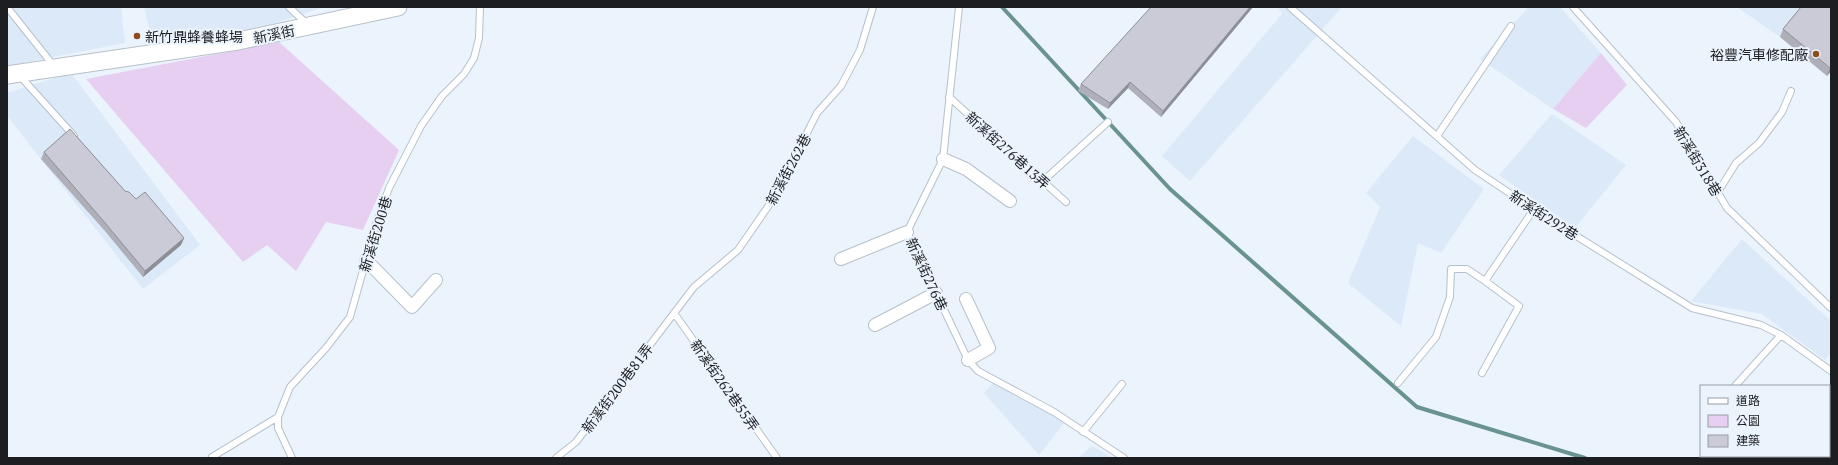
<svg xmlns="http://www.w3.org/2000/svg" width="1838" height="465" font-family="'PT Serif','Noto Sans TC',serif">
<style>
.built{fill:#dce9f9}
.green{fill:#e7cff1}
.lines{fill:none;stroke-linecap:round;stroke-linejoin:round}
.stream{stroke:#689390;stroke-width:4}
.lane-casing{stroke:#b8c0c9;stroke-width:8}
.street-casing{stroke:#b8c0c9;stroke-width:14}
.secondary-casing{stroke:#b8c0c9;stroke-width:19}
.lane{stroke:#fff;stroke-width:6}
.street{stroke:#fff;stroke-width:12}
.secondary{stroke:#fff;stroke-width:17}
.wall{fill:#afafb9}
.shaded-wall{fill:#8e8e96}
.building{fill:#cbcbd7;stroke:#8e8e96}
.poi-dot{fill:#8e4b1c;stroke:#ebf3fd;stroke-width:1.5}
.labels{text-anchor:middle;dominant-baseline:central;stroke-width:4;stroke-linejoin:round;paint-order:stroke}
.street-label{font-size:14px;fill:#1c1e22;stroke:#ebf3fd}
.poi-label{font-size:14px;fill:#1c1e22;stroke:#ebf3fd;text-anchor:start}
</style>
<rect width="100%" height="100%" fill="#ebf3fd"/>
<path class="built" d="M7,7H121L125,43L7,66Z
M144,7H324L251,31L155,53Z
M1278,7H1342L1190,181L1162,156L1282,14Z
M1529,7H1560L1601,53L1553,109L1480,59Z
M1737,7H1804L1780,37Z
M71,73L200,245L143,289L7,116V93Z
M1552,114L1626,165L1575,228L1499,175Z
M1413,136L1484,189L1441,253L1418,243L1401,326L1348,283L1380,207L1366,193Z
M1742,239L1831,321V353L1825,360L1762,314L1691,301Z
M993,383L1065,422L1039,455L984,393Z
M1092,446L1113,458H1078Z"/>
<path class="green" d="M279,42L399,150L363,230L326,222L296,271L267,245L243,262L86,79Z
M1601,53L1627,85L1586,128L1553,109Z"/>
<g class="lines">
<path class="stream" d="M1002,7L1170,189L1417,407L1585,458"/>
<defs>
<path id="lane" d="M7,7L53,65
M289,7L307,24
M959,7L943,159L907,232L968,360L978,371L1054,412L1124,458
M1290,7L1475,170L1541,214L1692,308L1761,325L1781,335L1831,371
M1573,7L1676,122L1727,208L1831,308
M20,76L74,136
M949,97L1066,202
M1437,136L1511,26
M1043,181L1108,122
M1718,192L1736,163L1759,143L1782,112L1791,91
M674,313L777,458
M1482,373L1519,306L1485,281
M1398,383L1436,337L1450,297L1451,269H1467L1485,281L1534,209
M1735,386L1781,335
M1083,432L1122,384
M1829,449L1831,447
M212,457L278,417
M292,458L278,428V417L290,387L326,348L350,317L376,224L389,188L421,126L442,96L464,74L474,58L479,38L480,7
M556,458L576,442L694,287L738,250L776,195L817,113L841,86L860,50L873,7
M1821,458L1823,456"/>
<path id="street" d="M943,159L966,169L1010,201
M841,259L907,232
M366,260L412,307L436,280
M966,299L989,348L968,360
M875,325L936,293"/>
<path id="secondary" d="M7,75L238,41L398,7"/>
</defs>
<use href="#lane" class="lane-casing"/>
<use href="#street" class="street-casing"/>
<use href="#secondary" class="secondary-casing"/>
<use href="#lane" class="lane"/>
<use href="#street" class="street"/>
<use href="#secondary" class="secondary"/>
</g>
<path class="wall" d="M1253,7L1161,117L1128,88L1108,109L1078,91L1081,84Z
M1801,7L1831,71L1827,76L1780,37L1783,29Z
M44,152L125,191L184,238L181,245L143,277L104,230L41,159Z"/>
<path class="shaded-wall" d="M1250,7H1253L1161,117L1163,111Z
M1831,66V71L1827,76L1830,68Z
M1130,82L1128,88L1108,109L1110,103Z
M184,238L181,245L143,277L145,271Z"/>
<path class="building" d="M1151,7H1250L1163,111L1130,82L1110,103L1081,84Z
M1801,7H1831V66L1830,68L1783,29Z
M70,129L125,191L129,192L136,199L145,192L184,238L145,271L106,224L44,152Z"/>
<g class="poi-dot">
<circle cx="137" cy="36" r="4"/>
<circle cx="1816" cy="54" r="4"/>
</g>
<g class="labels">
<g class="street-label">
<text transform="translate(274 34) rotate(-12)">新溪街</text>
<text transform="translate(1008 150) rotate(42)">新溪街276巷13弄</text>
<text transform="translate(1698 161) rotate(59)">新溪街318巷</text>
<text transform="translate(788 169) rotate(-62)">新溪街262巷</text>
<text transform="translate(1544 215) rotate(33)">新溪街292巷</text>
<text transform="translate(375 234) rotate(-73)">新溪街200巷</text>
<text transform="translate(927 274) rotate(65)">新溪街276巷</text>
<text transform="translate(725 385) rotate(55)">新溪街262巷55弄</text>
<text transform="translate(617 388) rotate(-53)">新溪街200巷81弄</text>
</g>
<g class="poi-label">
<text x="145" y="36">新竹鼎蜂養蜂場</text>
<text x="1808" y="54" text-anchor="end">裕豐汽車修配廠</text>
</g>
</g>
<rect width="1838" height="465" fill="none" stroke="#1c1e22" stroke-width="16"/>
<rect x="1700" y="385" width="130" height="72" fill="#ebf3fd" stroke="#989ea5"/>
<rect x="1708" y="398" width="20" height="6" fill="#ffffff" stroke="#989ea5"/>
<text x="1736" y="405" font-size="12" fill="#1c1e22">道路</text>
<rect x="1708" y="415" width="20" height="12" fill="#e7cff1" stroke="#989ea5"/>
<text x="1736" y="425" font-size="12" fill="#1c1e22">公園</text>
<rect x="1708" y="435" width="20" height="12" fill="#cbcbd7" stroke="#989ea5"/>
<text x="1736" y="445" font-size="12" fill="#1c1e22">建築</text>
</svg>
